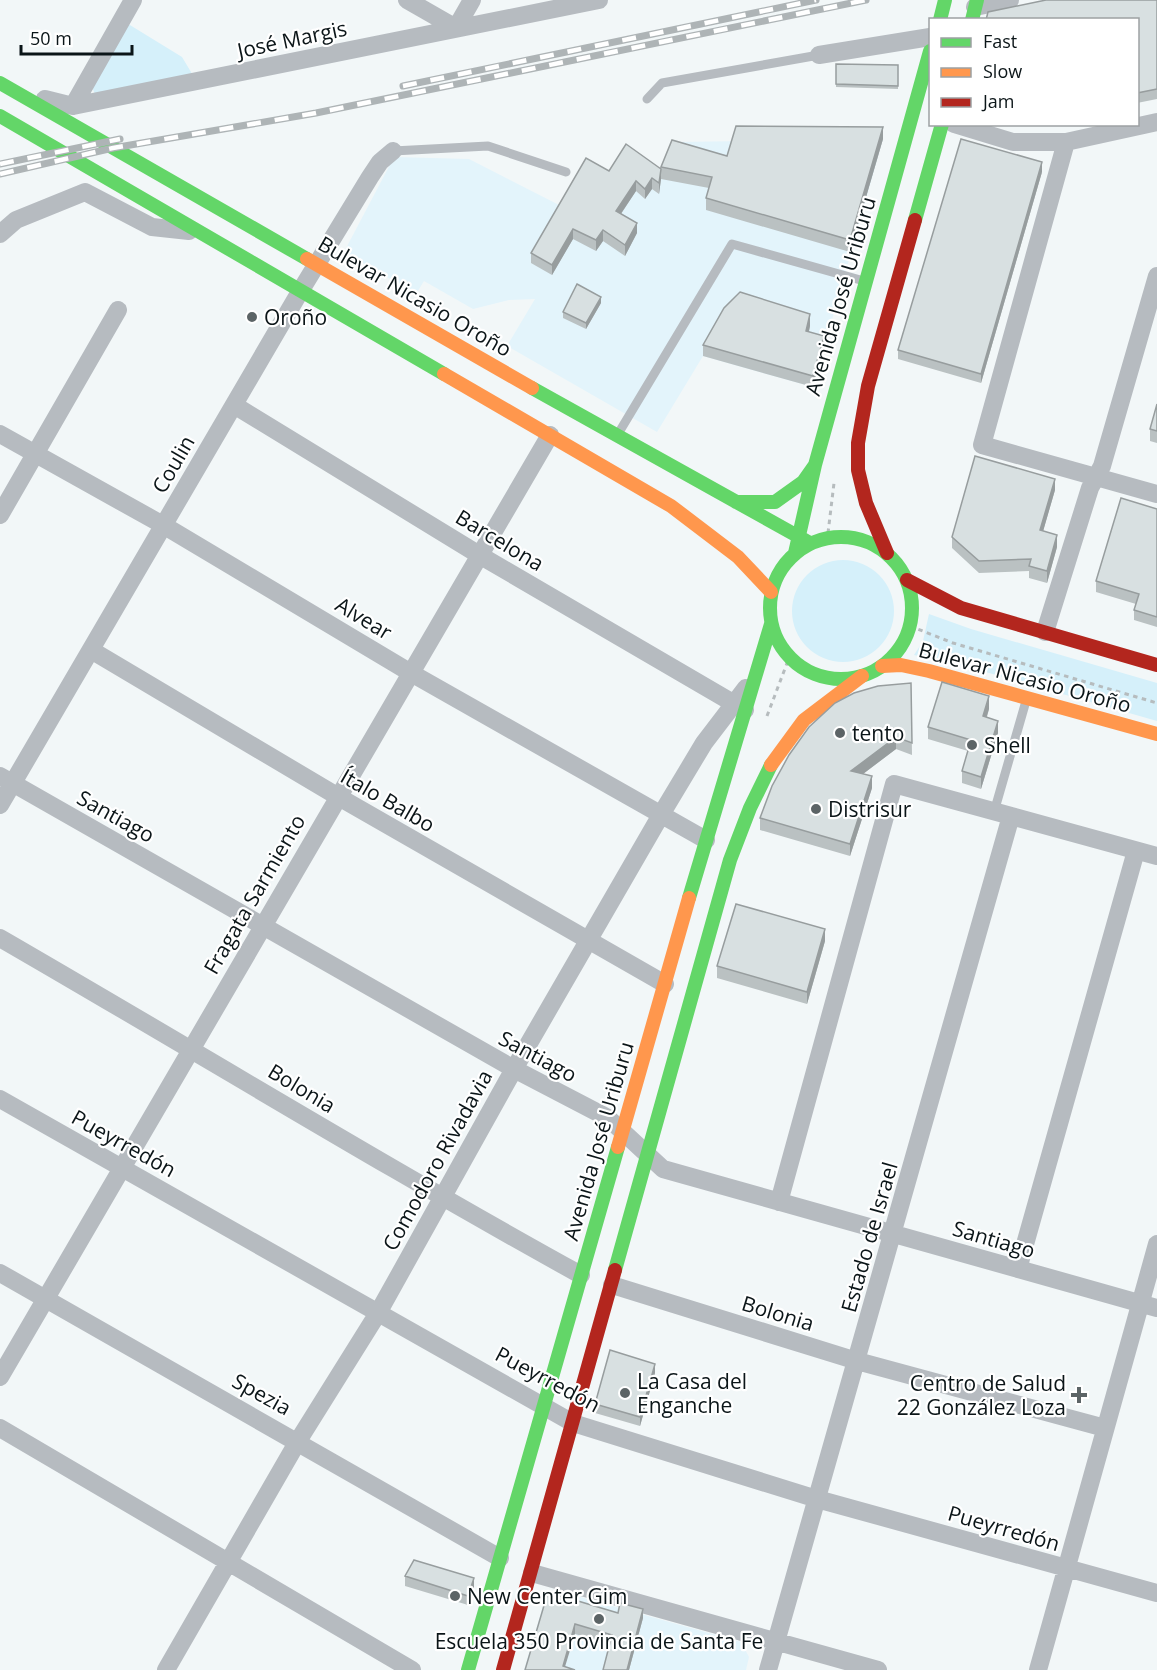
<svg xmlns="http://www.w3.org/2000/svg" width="1157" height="1670" font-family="'Open Sans',sans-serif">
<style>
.built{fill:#e3f4fb}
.green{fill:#d5f0fa}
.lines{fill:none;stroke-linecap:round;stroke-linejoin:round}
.path{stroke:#b6bcbe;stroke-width:3;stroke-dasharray:4.5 4.5;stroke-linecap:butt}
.lane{stroke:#b6bbc0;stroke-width:9}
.street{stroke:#b6bbc0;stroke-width:18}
.fast{stroke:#63d668;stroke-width:14}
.slow{stroke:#ff974d;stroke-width:14}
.jam{stroke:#b3261e;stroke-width:14}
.rail-casing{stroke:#aeb4b6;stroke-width:7}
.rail{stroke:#fff;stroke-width:4.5;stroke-dasharray:14;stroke-linecap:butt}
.wall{fill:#bac1c2}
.shaded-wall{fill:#979d9e}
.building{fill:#d8e0e1;stroke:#979d9e;stroke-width:1.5}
.poi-dot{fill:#5c6466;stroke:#fff;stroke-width:2}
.labels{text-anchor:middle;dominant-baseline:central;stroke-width:4.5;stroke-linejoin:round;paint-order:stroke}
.street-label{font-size:21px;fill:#0b1518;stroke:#fff}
.poi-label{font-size:21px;fill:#0b1518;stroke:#fff;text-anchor:start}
</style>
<rect width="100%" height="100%" fill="#f2f7f8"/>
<path class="built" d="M883,139L813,387L703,356L657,432L507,346L535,299L509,300L473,309L424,281L416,294L344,252L394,157L469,159L563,207L607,181L626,155L661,179L676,142Z
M555,1590L741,1642L749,1657L746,1670H524L546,1596Z"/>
<path class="green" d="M125,22L182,57L194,77L96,97L91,84Z
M792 611a51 51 0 1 1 102 0a51 51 0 1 1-102 0Z
M929,614L971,629L1157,683V721L975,669L914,655L923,641Z"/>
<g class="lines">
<path class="path" d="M828,533L834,483
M910,626L953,643L1157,703
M767,716L789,658"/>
<path class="lane" d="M647,99L662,83L819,55
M393,151L488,146L566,172
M618,434L732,244L864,281
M994,812L1026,701"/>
<path class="street" d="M407,0L456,28L472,0
M975,7L1010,0
M819,55L930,37
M45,99L73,106L599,0
M73,106L133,0
M954,124L1013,142H1066L1157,122
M1066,142L982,445L1157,494
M0,234L16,220L85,192L152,227L189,231
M234,405L481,556L745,710
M0,434L163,525L411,673L706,840
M0,515L118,310
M1045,632L1090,488L1102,466L1157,276
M91,650L337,796L665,984
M0,776L514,1069L608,1118L663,1169L1157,1308
M0,805L301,290L370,177L380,162L393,151
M0,938C194,1050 385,1167 581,1275
M0,1099L573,1423L817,1499L1157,1593
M779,1202L894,784L1157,856
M1018,1269L1136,851
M0,1273L500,1558
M612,1285L857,1361L1105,1428
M0,1377L550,435
M0,1428L412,1670
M532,1573L878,1670
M166,1670L298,1441L378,1313L514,1069L662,813L704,743L746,688
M768,1670L1011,816
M1038,1670L1157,1244"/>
<path class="fast" d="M940,20L945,0
M972,20L977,0
M0,83L307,259
M0,116L444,374
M915,220L942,124
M532,388L810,543
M736,502H775L803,482L815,465
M770 608a71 71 0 1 1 142 0a71 71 0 1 1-142 0Z
M795,553L815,465L930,51
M689,898L771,624
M615,1270L730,860L750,808L771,765
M468,1670L618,1147"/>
<path class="slow" d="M307,259L532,388
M444,374L671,506L738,557L771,592
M882,666L901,665L929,671L1157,734
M771,765L804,720L862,676
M618,1147L689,898"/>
<path class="jam" d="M887,553L866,503L858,470V443L868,386L915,220
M907,580L961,608L1157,665
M503,1670L615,1270"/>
<defs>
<path id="rail" d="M403,86L816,0
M0,164L120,139
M0,174L113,148L316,113L866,0"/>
</defs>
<use href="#rail" class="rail-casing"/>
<use href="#rail" class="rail"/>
</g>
<path class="wall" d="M1157,0V99L1137,103V20Z
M898,65V89L836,87V84Z
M883,139L850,252L706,210V198L709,188L661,179V167L727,156Z
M609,171L661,179L659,194L652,189L645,199L636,191L621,214L637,233L625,256L603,241L596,251L573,239L552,275L531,263V253Z
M1042,172L981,383L898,359V350Z
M601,303L586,329L563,318V312Z
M810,326L809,332L824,348L813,387L703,356V345Z
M1157,404V443L1150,441V429Z
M1055,490L1043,531L1057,547L1047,583L1029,578V571L979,573L952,548V537Z
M1157,509V627L1134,620V610L1136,604L1096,592V581Z
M911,683L912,755L896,749L863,774L872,788L850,856L760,830V818Z
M989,709L987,717L998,733L981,789L962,783V771L968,751L928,739V727Z
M825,941L807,1004L717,978V966Z
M655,1373L640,1426L595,1413V1404Z
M405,1576L474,1587L468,1605L405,1586Z
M548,1592L618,1613L643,1618L629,1670H603L610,1644L575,1634L525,1670Z"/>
<path class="shaded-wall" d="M883,127V139L850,252V240Z
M1042,162V172L981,383V374Z
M661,169V179L659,194V183Z
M652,178V189L645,199V189Z
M636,181V191L616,221V211Z
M637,223V233L625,256V245Z
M573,229V239L552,275V265Z
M603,230V241L596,251V240Z
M601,297V303L586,329V323Z
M810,314V326L806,343V331Z
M824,336V348L813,387V376Z
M1055,479V490L1040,542V530Z
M1057,535V547L1047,583V571Z
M989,696V709L983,728V716Z
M998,721V733L981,789V777Z
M896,737V749L851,783V771Z
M872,776V788L850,856V844Z
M825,929V941L807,1004V992Z
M655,1364V1373L640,1426V1417Z
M474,1578V1587L468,1605V1596Z
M643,1609V1618L629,1670H627Z
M575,1624V1634L564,1670L563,1666Z"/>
<path class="building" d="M1046,0H1157V89L1137,93V20H986L988,12Z
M836,64L898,65V86L836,84Z
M736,126L883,127L850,240L706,198L712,177L661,167L672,140L727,156Z
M961,139L1042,162L981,374L898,350Z
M626,144L661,169L659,183L652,178L645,189L636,181L616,211L637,223L625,245L603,230L596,240L573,229L552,265L531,253L586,158L609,171Z
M577,284L601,297L586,323L563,312Z
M740,292L810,314L806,331L824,336L813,376L703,345L724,308Z
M1157,404V431L1150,429Z
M975,456L1055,479L1040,530L1057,535L1047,571L1029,566L1031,559L979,561L952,537Z
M1121,498L1157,509V617L1134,610L1139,594L1096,581Z
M942,682L989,696L983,716L998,721L981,777L962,771L971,740L928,727Z
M911,683L912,743L896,737L851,771L872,776L850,844L760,818L772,786L789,755L809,727L835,703L854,693L878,686Z
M736,904L825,929L807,992L717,966Z
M610,1350L655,1364L640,1417L595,1404Z
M414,1560L474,1578L468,1596L405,1576Z
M548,1592L618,1613L620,1603L643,1609L627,1670H603L612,1635L575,1624L563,1666L575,1670H525Z"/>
<g class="poi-dot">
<circle cx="252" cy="317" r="6"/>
<circle cx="840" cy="733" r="6"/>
<circle cx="972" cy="745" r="6"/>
<circle cx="816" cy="809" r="6"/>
<circle cx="625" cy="1393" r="6"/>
<path d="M1076 1386h6v6h6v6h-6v6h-6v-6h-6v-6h6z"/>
<circle cx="455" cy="1596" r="6"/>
<circle cx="599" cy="1619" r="6"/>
</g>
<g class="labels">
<g class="street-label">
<text transform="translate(292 39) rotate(-12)">José Margis</text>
<text transform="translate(415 296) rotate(30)">Bulevar Nicasio Oroño</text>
<text transform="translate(840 296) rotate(-74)">Avenida José Uriburu</text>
<text transform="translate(173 464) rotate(-60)">Coulin</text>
<text transform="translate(500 540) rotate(31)">Barcelona</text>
<text transform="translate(364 618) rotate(31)">Alvear</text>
<text transform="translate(1025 677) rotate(15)">Bulevar Nicasio Oroño</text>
<text transform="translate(388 800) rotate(30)">Ítalo Balbo</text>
<text transform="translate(116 816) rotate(29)">Santiago</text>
<text transform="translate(254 894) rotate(-60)">Fragata Sarmiento</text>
<text transform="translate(538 1056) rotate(28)">Santiago</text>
<text transform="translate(302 1088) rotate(31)">Bolonia</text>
<text transform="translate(598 1141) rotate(-74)">Avenida José Uriburu</text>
<text transform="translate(124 1143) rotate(29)">Pueyrredón</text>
<text transform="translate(437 1160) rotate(-61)">Comodoro Rivadavia</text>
<text transform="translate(869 1237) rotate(-74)">Estado de Israel</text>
<text transform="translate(994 1239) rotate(16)">Santiago</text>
<text transform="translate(778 1313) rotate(17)">Bolonia</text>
<text transform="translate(548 1379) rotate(28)">Pueyrredón</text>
<text transform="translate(262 1394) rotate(29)">Spezia</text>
<text transform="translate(1004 1528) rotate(16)">Pueyrredón</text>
</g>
<g class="poi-label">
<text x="264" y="317">Oroño</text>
<text x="852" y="733">tento</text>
<text x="984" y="745">Shell</text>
<text x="828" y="809">Distrisur</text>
<text x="637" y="1381">La Casa del<tspan x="637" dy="24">Enganche</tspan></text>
<text x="1066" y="1383" text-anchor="end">Centro de Salud<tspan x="1066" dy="24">22 González Loza</tspan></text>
<text x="467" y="1596">New Center Gim</text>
<text x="599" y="1641" text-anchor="middle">Escuela 350 Provincia de Santa Fe</text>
</g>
</g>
<rect x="929" y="18" width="210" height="108" fill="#ffffff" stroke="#9da1a3" stroke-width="1.5"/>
<rect x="941" y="38" width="30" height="9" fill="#63d668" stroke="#9da1a3" stroke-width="1.5"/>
<text x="983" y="48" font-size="18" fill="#0b1518">Fast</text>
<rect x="941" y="68" width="30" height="9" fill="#ff974d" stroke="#9da1a3" stroke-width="1.5"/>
<text x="983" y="78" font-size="18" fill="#0b1518">Slow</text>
<rect x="941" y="98" width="30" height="9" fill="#b3261e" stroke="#9da1a3" stroke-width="1.5"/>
<text x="983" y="108" font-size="18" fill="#0b1518">Jam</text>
<path d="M21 45v9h111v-9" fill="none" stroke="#0b1518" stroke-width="3"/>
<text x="30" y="45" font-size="18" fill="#0b1518" stroke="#ffffff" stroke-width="4.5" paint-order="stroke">50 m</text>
</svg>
